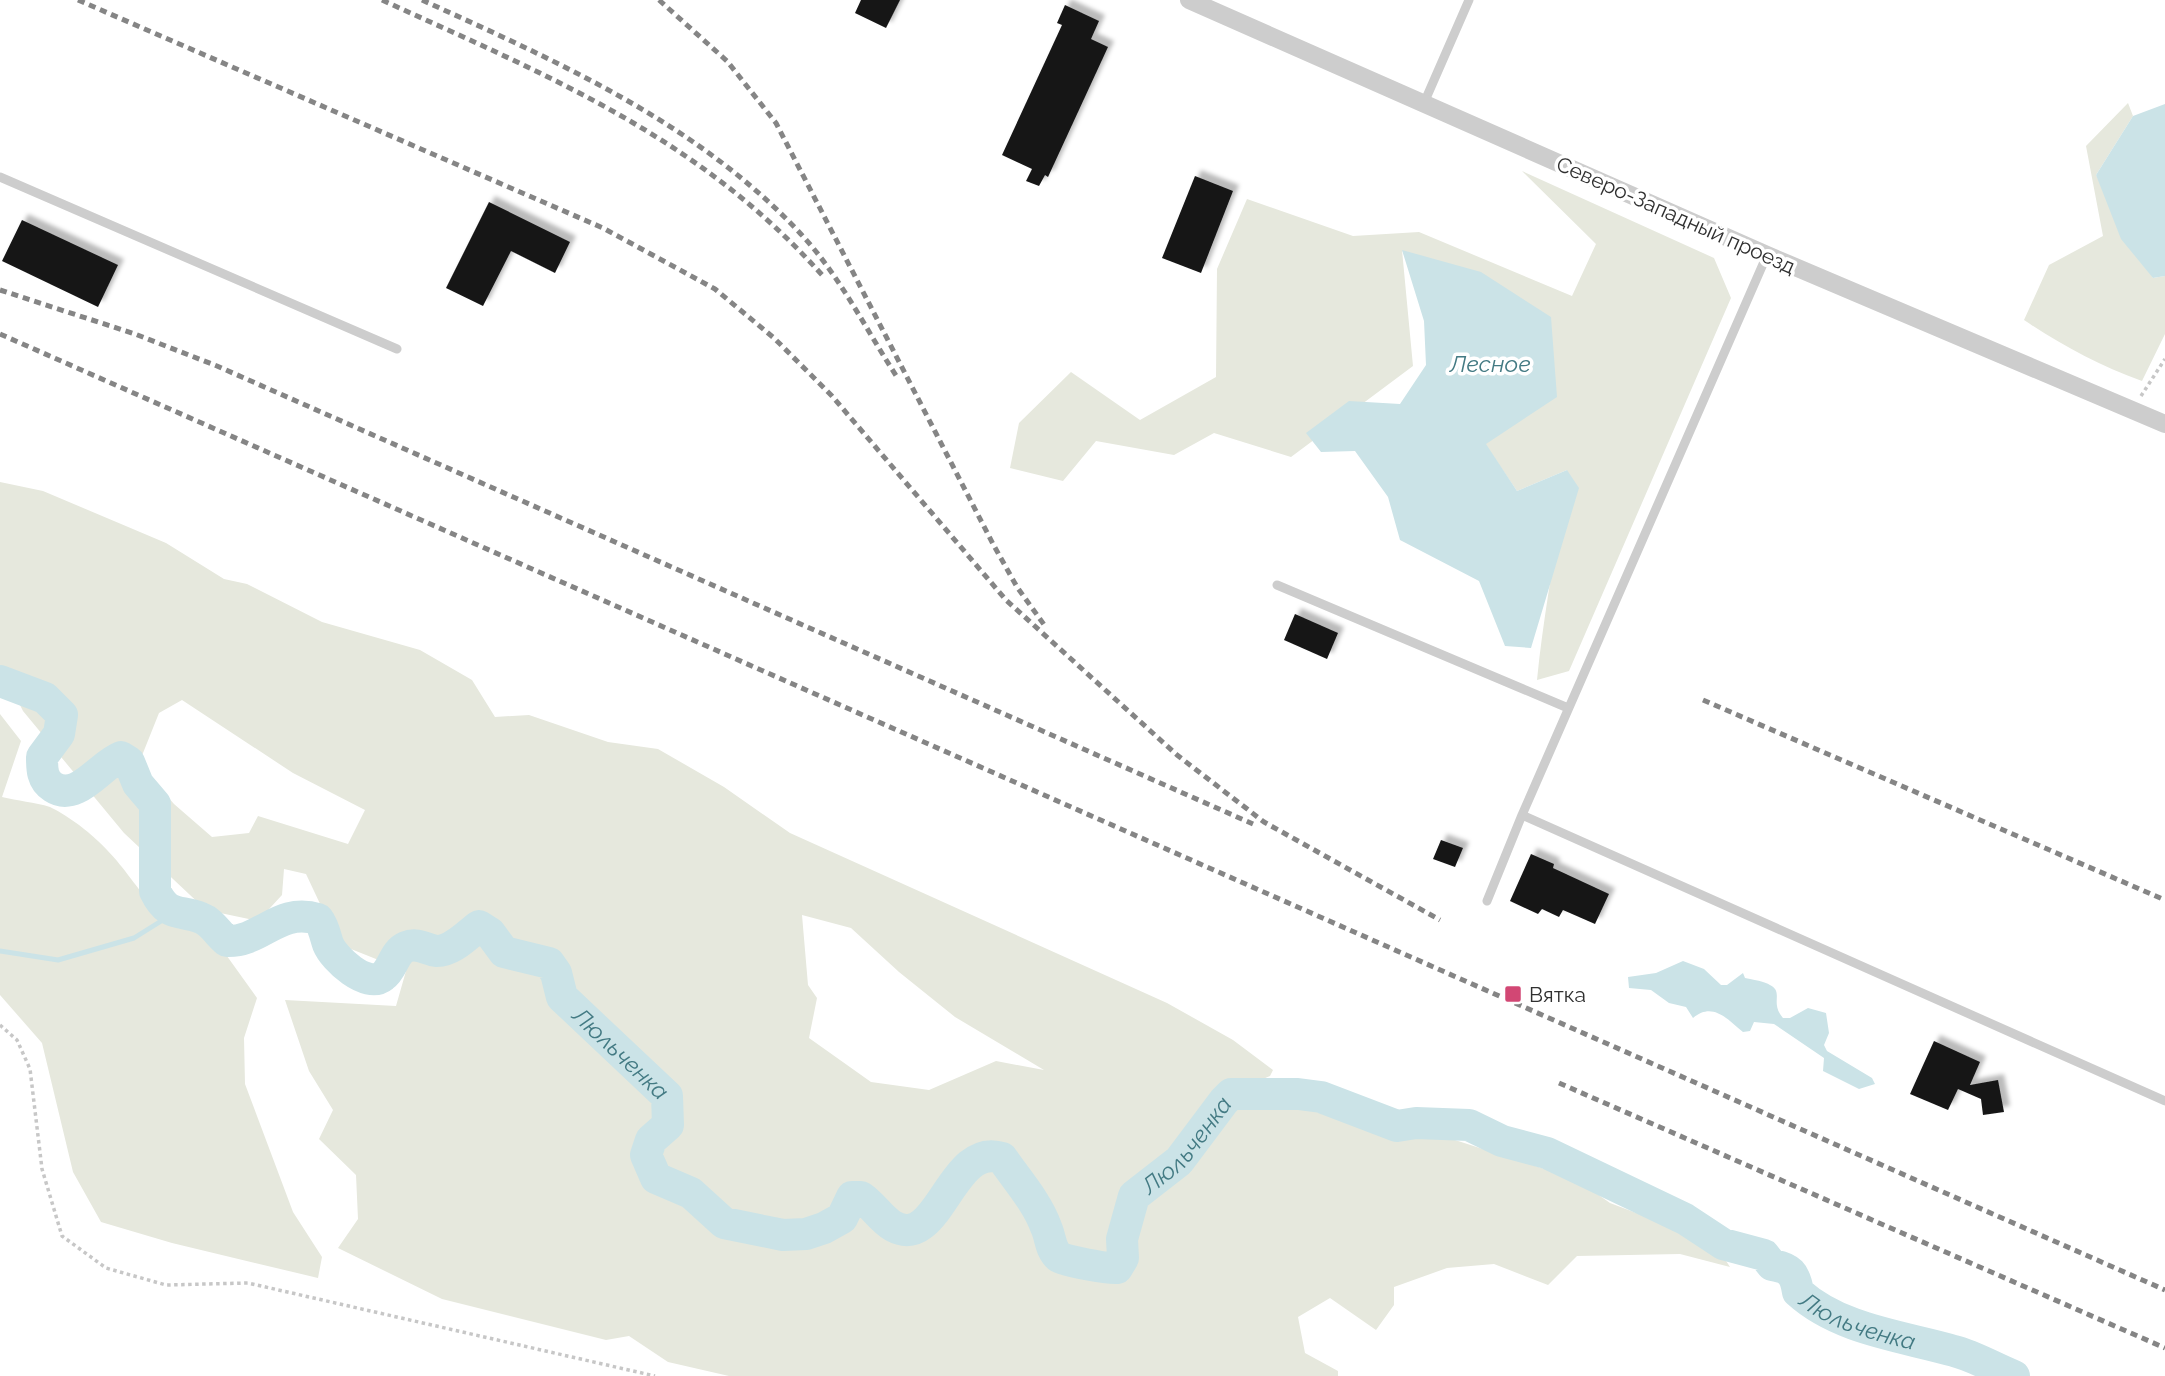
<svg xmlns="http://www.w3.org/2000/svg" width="2165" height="1376" font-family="Raleway,sans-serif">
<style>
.green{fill:#e6e8dd;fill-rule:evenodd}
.water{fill:#cbe3e7}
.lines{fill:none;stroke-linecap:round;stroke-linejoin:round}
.stream{stroke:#cbe3e7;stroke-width:5}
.river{stroke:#cbe3e7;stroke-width:32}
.building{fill:#171717;filter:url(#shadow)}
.path{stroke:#c7c7c7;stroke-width:3.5;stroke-dasharray:3.5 3.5;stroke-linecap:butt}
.lane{stroke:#cdcdcd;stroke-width:9}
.street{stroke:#cdcdcd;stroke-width:18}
.rail{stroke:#858585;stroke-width:5;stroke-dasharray:7 5;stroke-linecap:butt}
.poi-dot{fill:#d24774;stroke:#fff;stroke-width:2.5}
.labels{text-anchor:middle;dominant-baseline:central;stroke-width:7;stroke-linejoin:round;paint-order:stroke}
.street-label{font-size:21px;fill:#303030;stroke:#fff}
.poi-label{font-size:21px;fill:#303030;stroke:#fff;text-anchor:start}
.water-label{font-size:23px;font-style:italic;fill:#437a83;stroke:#fff}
</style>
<defs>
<filter id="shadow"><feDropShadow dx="6" dy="-6" stdDeviation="2" flood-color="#0004"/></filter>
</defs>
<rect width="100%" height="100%" fill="#fff"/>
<path class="green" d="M2128,103L2133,116L2096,175L2153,278L2165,276V334L2142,381C2098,365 2061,345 2024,320L2049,265L2103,236L2086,146Z
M1522,171L1714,258L1731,298L1569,671L1537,680C1544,609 1558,541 1567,470L1517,491L1485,444L1402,250L1413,366L1291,457L1214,433L1174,455L1096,441L1063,481L1010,468L1019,423L1071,372L1140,420L1216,377L1217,269L1247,199L1353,236L1419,232L1572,296L1596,244Z
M0,482L43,491L166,543L224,579L247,584L322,622L420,650L472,680L495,717L529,715L608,742L658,749L724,787L790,833L1167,1003L1233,1040L1273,1070L1270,1076L1244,1087L1246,1097L1258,1105L1323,1111L1455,1140L1576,1179L1610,1203L1689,1233L1719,1250L1730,1267L1680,1254L1577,1256L1548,1285L1494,1264L1447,1268L1394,1287V1305L1376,1330L1330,1298L1298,1317L1305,1353L1338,1371V1376H729L668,1362L629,1336L606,1340L442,1299L338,1248L358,1219L356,1175L319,1139L333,1110L309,1071L285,1000L396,1006L406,971L326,939L322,908L306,874L284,869L282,895L258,921L206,910L124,833L23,711L0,665ZM182,700L293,773L365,810L348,844L258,816L249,833L212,837L174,804L139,763L159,713ZM802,915L851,928L899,972L955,1017L1044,1070L996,1061L929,1090L871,1082L809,1038L817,998L808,985Z
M0,714L21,741L2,797C17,801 35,802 50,807C65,814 87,830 98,841C144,884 144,920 214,938L257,998L244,1038L245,1084L293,1212L322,1257L318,1278L172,1243L101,1222L73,1172L42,1043L0,995Z"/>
<path class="water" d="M2165,104V276L2153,278L2121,239L2096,175L2133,116Z
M1402,250L1481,272L1551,317L1557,397L1486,444L1517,491L1567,470L1579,488L1531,648L1505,646L1479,581L1400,540L1388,497L1355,451L1321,452L1306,433L1349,401L1400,404L1426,365L1424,321Z
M1683,961L1704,969L1721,985H1727L1743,973L1745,978C1797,987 1765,997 1783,1018H1790L1808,1008L1826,1013L1829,1033L1824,1045L1827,1051L1872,1078L1875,1084L1859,1089L1823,1071L1824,1058L1774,1024L1754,1022L1750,1031L1743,1032C1728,1020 1713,1001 1693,1018L1686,1007L1669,1003L1651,990L1629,988L1628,977L1656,973Z"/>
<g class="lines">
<path class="stream" d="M0,951L58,960L134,938L174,913"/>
<path class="river" id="s1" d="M0,681L45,698L62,715L59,734L42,757C42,769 42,780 53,787C77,803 101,764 121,757L129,762L138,784L155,804V891C168,918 179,909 201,918C212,922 218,934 227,941C262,942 278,907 318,919C324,927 325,935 328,944C334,959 367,989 383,976C393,969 394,952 406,947C418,942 427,950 437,951C453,951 467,935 479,926L490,933L504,952L549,963L556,973L562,997L667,1096L668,1125L651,1140L646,1155L656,1178L691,1193L724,1223L783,1235L806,1234L824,1228L842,1218L852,1197H861C873,1205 881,1219 893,1226C940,1252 950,1141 1002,1158C1017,1180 1037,1202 1046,1227C1051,1238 1050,1249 1059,1257C1064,1261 1109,1269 1117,1268L1123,1258L1122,1239L1134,1196L1179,1161L1224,1101L1231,1094H1298L1321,1097L1397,1126L1416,1123L1469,1125L1502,1141L1547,1153L1685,1219L1723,1244L1764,1255L1772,1265C1790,1268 1795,1273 1798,1292C1840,1330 1902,1336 1954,1351C1974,1356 1994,1368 2014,1376"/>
</g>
<path class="building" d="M861,0H900L886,28L855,13Z
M1065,5L1099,21L1091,39L1108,47L1048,177L1045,175L1039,186L1026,181L1032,169L1002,155L1062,25L1057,23Z
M1195,176L1233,191L1201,273L1162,258Z
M489,202L570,242L555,273L511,251L483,306L446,288Z
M22,220L118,265L98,307L2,261Z
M1295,614L1338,633L1327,659L1284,640Z
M1441,840L1463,848L1455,867L1433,859Z
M1531,854L1554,864L1553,868L1609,894L1595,924L1563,910L1559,917L1542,909L1538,914L1510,901Z
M1934,1041L1980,1062L1970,1085L1998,1080L2004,1112L1983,1115L1981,1099L1958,1089L1948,1110L1910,1094Z"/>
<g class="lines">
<path class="path" d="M2141,396L2165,359
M0,1025L17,1040L30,1069L42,1169L62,1236L106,1268L166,1285L248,1283L655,1376"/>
<path class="lane" d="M1424,103L1469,0
M0,177L397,349
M1767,255L1522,815L2165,1101
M1277,585L1568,708
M1487,901L1522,815"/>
<path class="street" d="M1189,0L1767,255L2165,424"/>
<path class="rail" d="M78,0L603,228L715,289L774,338L832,396L1006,600L1177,755L1264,822L1440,920
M382,0C548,76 698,136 823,276
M422,0C556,61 696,122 799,232C839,274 865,328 897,377
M659,0L727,61L776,123L993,544L1017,587L1045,626
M0,290L135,334L217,366L1253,824
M0,334L2165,1290
M1703,700L2165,900
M1559,1083L2165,1348"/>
</g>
<rect class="poi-dot" x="1504" y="985" width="18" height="18" rx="3.5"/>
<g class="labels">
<g class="street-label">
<text transform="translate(1676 215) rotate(24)">Северо-Западный проезд</text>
</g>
<g class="poi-label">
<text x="1529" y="994">Вятка</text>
</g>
<g class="water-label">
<text x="1490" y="363">Лесное</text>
<text stroke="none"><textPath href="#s1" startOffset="984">Люльченка</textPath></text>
<text stroke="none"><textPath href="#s1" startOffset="1886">Люльченка</textPath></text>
<text stroke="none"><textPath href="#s1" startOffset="2644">Люльченка</textPath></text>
</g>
</g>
</svg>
